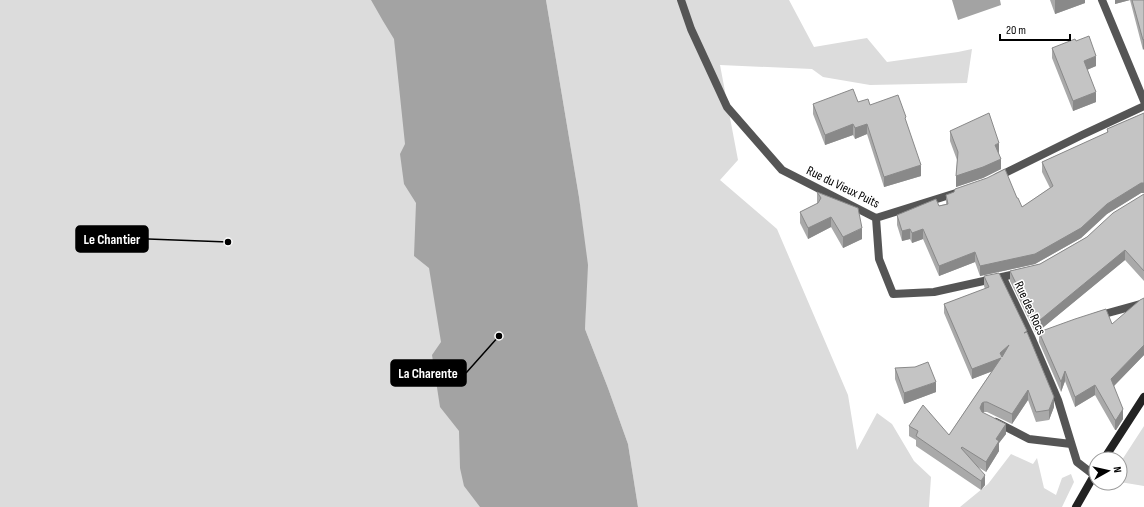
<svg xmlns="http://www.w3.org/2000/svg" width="1144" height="507" font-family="'Sofia Sans Condensed',sans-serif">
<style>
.green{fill:#dcdcdc}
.water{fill:#a3a3a3}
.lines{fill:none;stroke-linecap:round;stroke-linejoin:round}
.street{stroke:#555;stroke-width:8}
.secondary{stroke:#222;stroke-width:8}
.wall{fill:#a9a9a9}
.shaded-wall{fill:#898989}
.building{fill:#c4c4c4;stroke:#898989;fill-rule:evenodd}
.labels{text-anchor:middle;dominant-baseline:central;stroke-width:3;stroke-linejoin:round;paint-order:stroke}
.street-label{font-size:13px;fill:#000;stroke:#fff}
.leader{fill:none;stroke:#000;stroke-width:1.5}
.callout-dot{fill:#000;stroke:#fff;stroke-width:1.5}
.callout{fill:#000;stroke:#000;stroke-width:1.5}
.callout-label{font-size:14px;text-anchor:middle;font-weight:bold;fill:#fff}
</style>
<rect width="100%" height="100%" fill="#fff"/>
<path class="green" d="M0,0H411L506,507H0Z
M546,0H789L814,47L867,38L887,62L958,52L972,49L967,83L870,85L823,77L812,69L720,65L738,160L720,180L777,229L848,395L857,450L877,413L892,424L914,461L931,477L929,507H638L628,444L608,388L585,329L587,265L579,197Z
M1144,426V486L1120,482V463Z
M1011,454L1033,464L1037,458L1044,488L1056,495L1062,478L1071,474L1074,482L1062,507H960L988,484Z"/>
<path class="water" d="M371,0H546L579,197L588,265L585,329L608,388L628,444L638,507H480L464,486L460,468L459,431L440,407L432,355L441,342L429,268L414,256L416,203L404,184L400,154L405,144L394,39L383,21Z
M952,0H1000L1001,5L958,20Z"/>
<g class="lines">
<path class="street" d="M681,0L691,29L727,107L782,170L876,218L956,193
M1102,0L1144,101
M997,177L1082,135L1144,106
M876,218L879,259L893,294L934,292L1020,273
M1003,278L1032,339L1058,400L1077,462L1094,475
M1097,316L1144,303
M996,422L1029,439L1071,444"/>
<path class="secondary" d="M1104,459L1144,397
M1076,507L1096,472"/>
</g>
<path class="wall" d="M1050,0H1085V3L1055,14Z
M1115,0H1144L1143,50L1130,0L1115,4Z
M1076,41L1096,66L1087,70L1096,102L1073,111L1052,58V48Z
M813,104L870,105L906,122L921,176L884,187L867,134L855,139L853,135L825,145L813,114Z
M1144,113V193H1141L1107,214L1081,238L1035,264L980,276L975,262L939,276L923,239L912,243L910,239L902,241L897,225V215L946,204V195L1017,198L1022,207L1050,188L1042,172V162L1107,133V129Z
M950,131L999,153H998L1001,169L983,178L956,187L957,160L950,141Z
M817,192L862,239L843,248L831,227L808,239L800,223V212L817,204Z
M1144,194V281L1125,260L1040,330L1035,332L1010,281V271L1040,264L1087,237Z
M984,276L1027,332L1054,407L1049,420L1036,422L1028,400L1012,424L987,412H983L1006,434L999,443V451L986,472L978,467L985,485L981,490L916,446V440L909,436V426L949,435L992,371L972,379L944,313V304L985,289L984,286Z
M1112,324L1144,355L1114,386L1123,419L1116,430H1115L1095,395L1075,407L1065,381L1061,392L1039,342V332Z
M895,368L936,392L904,404L895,379Z"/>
<path class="shaded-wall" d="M1055,0H1085V3L1055,14Z
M1115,0H1130L1115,4Z
M1144,39V49L1143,50V40Z
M1096,56V66L1084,71V61Z
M1096,92V102L1073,111V101Z
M853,124V135L825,145V135Z
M867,124V134L855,139V128Z
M999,143V153L995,155V145Z
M1001,159V169L983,178L956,187V176Z
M921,165V176L884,187V177Z
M1141,183H1144V193H1141L1107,214L1081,238L1035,264L980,276V266L1107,204Z
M831,217V227L808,239V228Z
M862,228V239L843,248V237Z
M910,229V239L902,241V231Z
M923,229V239L912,243V233Z
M1125,250V260L1040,330L1035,332V322Z
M975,252V262L939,276V266Z
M1009,345L1001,368L972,379V369L1000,353Z
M1144,345V355L1111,389V379Z
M1065,371V381L1061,392V382Z
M936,382V392L904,404V393Z
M1095,385V395L1075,407V397Z
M1028,390V400L1012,424V414Z
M1054,397V407L1049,420V410Z
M984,402V412L982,413L980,408L982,403Z
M1123,409V419L1116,430H1115V420Z
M1006,424V434L999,443V451L986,472V462L996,439Z
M985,475V485L981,490V481Z"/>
<path class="building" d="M1132,0H1144V39L1143,40Z
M1089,36L1096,56L1084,61L1096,92L1073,101L1052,48L1075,39L1076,41Z
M853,89L858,102L868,99L870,105L898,95L906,117L905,118L921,165L884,177L867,124L855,128L853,124L825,135L813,104Z
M989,113L999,143L995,145L1001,159L983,167L956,176L958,152L950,131Z
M1144,113V183H1141L1107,204L1081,228L1035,254L980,266L975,252L939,266L923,229L912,233L910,229L902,231L897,215L936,199L939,206L948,204L946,195L954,192L955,189L987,178L1005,169L1017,198H1018L1022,207L1053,186L1042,162L1108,132L1107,129Z
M817,192L858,208L862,228L843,237L831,217L808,228L800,212L818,203L821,198Z
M1144,194V271L1125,250L1040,320L1035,322L1010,271L1040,264L1087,237L1113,213Z
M999,273L1027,331L1024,333L1027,332L1054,397L1049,410L1036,412L1028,390L1012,414L987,402H984L982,403L980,408L982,412L1006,424L996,439L999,441L986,462L962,447L961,448L985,475L981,481L916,436L918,431L909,426L923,405L949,435L1001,358L972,369L944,304L989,287L984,276ZM1009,345L1002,357L1000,353Z
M1144,298V345L1111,379L1123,409L1116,420H1115L1095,385L1075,397L1065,371L1061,382L1039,332L1075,319L1106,309L1112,324L1140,300Z
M928,362L936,382L904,393L895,368L915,367Z"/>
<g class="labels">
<g class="street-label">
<text transform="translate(843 187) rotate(26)">Rue du Vieux Puits</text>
<text transform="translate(1030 308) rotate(65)">Rue des Rocs</text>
</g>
</g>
<path class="leader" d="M228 242L148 239M499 336L466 373"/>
<g class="callout-dot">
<circle cx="228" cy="242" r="4"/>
<circle cx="499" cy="336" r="4"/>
</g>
<g class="callout">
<rect x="76" y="226" width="72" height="26" rx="4"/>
<rect x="391" y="360" width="75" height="26" rx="4"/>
</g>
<g class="callout-label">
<text x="112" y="244">Le Chantier</text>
<text x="428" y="378">La Charente</text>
</g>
<g transform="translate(1108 471) rotate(82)"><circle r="19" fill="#ffffff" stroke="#999999"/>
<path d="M0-3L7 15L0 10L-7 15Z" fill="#000000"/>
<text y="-6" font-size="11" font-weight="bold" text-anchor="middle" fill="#000000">N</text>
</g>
<path d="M1000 34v6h70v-6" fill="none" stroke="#000000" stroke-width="2"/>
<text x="1006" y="34" font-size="12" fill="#000000" stroke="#ffffff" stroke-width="3" paint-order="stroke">20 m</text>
</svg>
